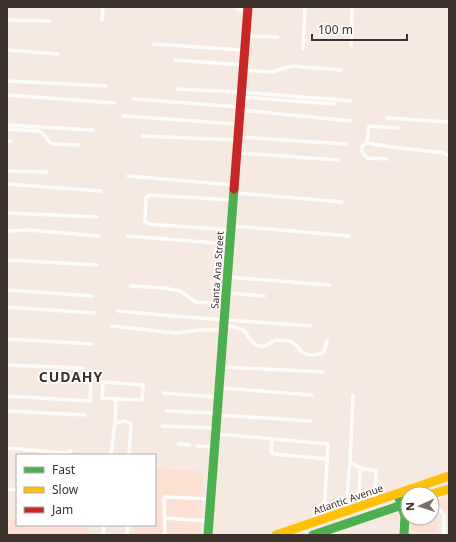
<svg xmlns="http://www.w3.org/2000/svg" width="456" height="542" font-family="'Noto Sans',sans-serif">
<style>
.built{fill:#fbe0d3}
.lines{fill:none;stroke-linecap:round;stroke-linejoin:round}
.lane{stroke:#fefcfb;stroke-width:3.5}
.fast{stroke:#4caf50;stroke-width:9}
.slow{stroke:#ffc107;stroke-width:9}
.jam{stroke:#c62828;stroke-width:9}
.labels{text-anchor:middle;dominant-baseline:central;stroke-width:3.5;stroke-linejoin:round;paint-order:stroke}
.street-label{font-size:10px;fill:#3b302a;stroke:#fff}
.district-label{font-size:14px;font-weight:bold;letter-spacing:1px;fill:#3b302a;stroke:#fff}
</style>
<rect width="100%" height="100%" fill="#f6e9e2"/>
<path class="built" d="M155,469L203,471L199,535H134L135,525H155Z
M449,497V511H436L437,529L434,533L411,531L412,518H432V503Z
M7,520H17V525H88L87,535H7Z"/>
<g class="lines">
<path class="lane" d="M235,7L238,9L246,10
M7,20L50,21
M102,20L103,7
M247,36L278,37
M153,44L243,50
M351,45L352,7
M303,49L305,7
M7,50L58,54
M175,60L243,65
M244,70L271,72L292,66L341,70
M7,81L106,86
M177,89L241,92L351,101
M7,95L114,103
M242,97L334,104
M133,99L240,107
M241,110L351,121
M123,116L238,124
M387,118L449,122
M7,125L93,130
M399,128L369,126L367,143L392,147L444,153L449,156
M7,129L39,131C46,134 46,140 52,144L78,145
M143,136L238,140
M239,137L346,144
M7,141H11
M367,143L362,146V152L367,158L387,159
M238,153L338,160
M7,171L47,172
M128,176L233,185
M7,184L101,191
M235,193L342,202
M7,213L97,217
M233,226L349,236
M231,230L148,224L145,221L146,198L150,195L232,200
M7,231L29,230L99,236
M128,236L229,244
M7,260L97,265
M229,277L329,285
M130,286L164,288L180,291L196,302L224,304
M7,290L93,296
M227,293L264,296
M7,307L94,313
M118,311L185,317L311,326
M112,326L175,333L198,330H223
M226,326C232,327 239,327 244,331C249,336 251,344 259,346C266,348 270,342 276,340C280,340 285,341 289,341C296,343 296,346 301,351C307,356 317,356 324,352L327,341
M7,339L92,344
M7,365L83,368
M222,367L323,372
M221,388L312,395
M164,393L217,397
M7,396L90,401L91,375
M7,411L84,415
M167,411L215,413
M218,415L311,421
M115,423L116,399L102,398L103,382L143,385L142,400L116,399
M162,426L215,428
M217,434L328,444L324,516
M272,439L271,451L273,454L327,459
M178,444L190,445
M197,446L214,447
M7,448L65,453L71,451
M111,455L115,423L126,421L131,424L129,455
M350,462L353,395
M7,489L17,490
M434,496L439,509L444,515V535
M359,505L360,468
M347,508V496L350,462L360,468L376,471L375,498
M164,518L207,521
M103,535L104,525
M127,535L128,525
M165,535L164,497L210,499"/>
<path class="fast" d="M399,498L405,516L404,535
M208,535L234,189
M313,535L408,503"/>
<path class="slow" d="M432,494L449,489
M276,535L449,476"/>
<path class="jam" d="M234,189L248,7"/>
</g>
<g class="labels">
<g class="street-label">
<text transform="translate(217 270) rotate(-86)">Santa Ana Street</text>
<text transform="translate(348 499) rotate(-19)">Atlantic Avenue</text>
</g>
<g class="district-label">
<text x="71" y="376">CUDAHY</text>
</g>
</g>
<rect width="456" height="542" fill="none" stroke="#3b302a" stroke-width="16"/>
<rect x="16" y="454" width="140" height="72" fill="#ffffff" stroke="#b1acaa"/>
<rect x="24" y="467" width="20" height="6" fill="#4caf50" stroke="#b1acaa"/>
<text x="52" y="474" font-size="12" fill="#3b302a">Fast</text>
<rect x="24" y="487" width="20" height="6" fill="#ffc107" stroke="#b1acaa"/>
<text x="52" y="494" font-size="12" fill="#3b302a">Slow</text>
<rect x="24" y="507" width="20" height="6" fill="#c62828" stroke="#b1acaa"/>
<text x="52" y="514" font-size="12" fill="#3b302a">Jam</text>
<g transform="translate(420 506) rotate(267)"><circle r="19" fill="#ffffff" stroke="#b1acaa"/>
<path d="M0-3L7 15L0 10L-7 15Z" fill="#7c716a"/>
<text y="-6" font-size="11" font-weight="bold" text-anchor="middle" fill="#3b302a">N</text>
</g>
<path d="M312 34v6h95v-6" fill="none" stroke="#3b302a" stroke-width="2"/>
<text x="318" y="34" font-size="12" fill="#3b302a" stroke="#ffffff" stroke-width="3" paint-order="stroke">100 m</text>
</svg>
